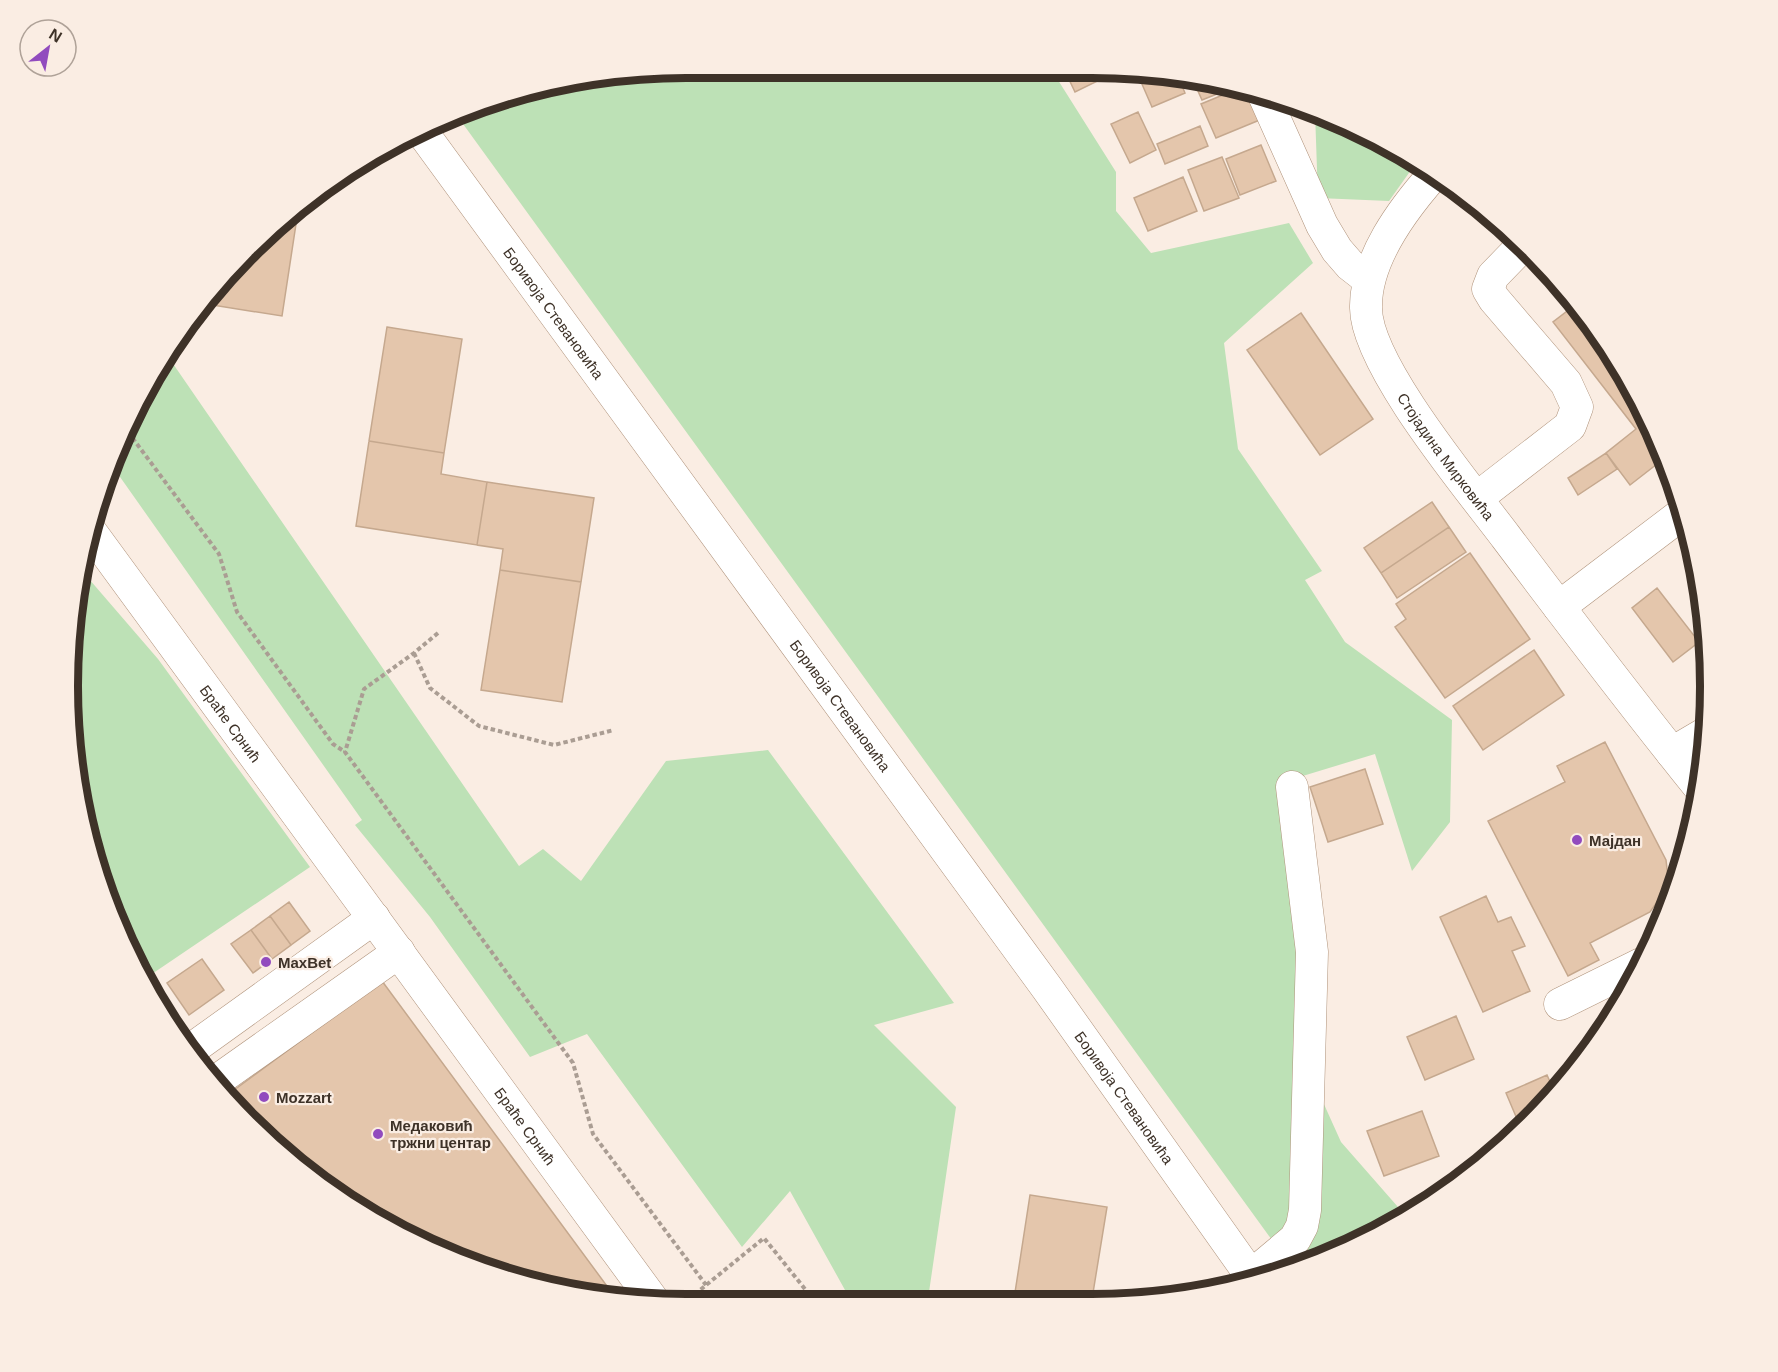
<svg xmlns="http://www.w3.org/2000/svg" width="1778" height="1372" font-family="Arial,sans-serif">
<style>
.green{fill:#bde1b6}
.building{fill:#e4c6ac;stroke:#c5a88e;stroke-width:1.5}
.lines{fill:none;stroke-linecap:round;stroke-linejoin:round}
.minor-casing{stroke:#af927a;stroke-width:33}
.path{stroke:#aa9d93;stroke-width:4;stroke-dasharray:4.5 3;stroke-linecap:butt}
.minor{stroke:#fff;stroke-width:32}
.poi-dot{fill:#914bbe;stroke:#faede3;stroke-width:2}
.labels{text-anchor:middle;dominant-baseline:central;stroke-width:4.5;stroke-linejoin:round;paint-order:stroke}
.street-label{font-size:15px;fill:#3e3228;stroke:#faede3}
.poi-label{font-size:15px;font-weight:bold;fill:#3e3228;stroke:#faede3;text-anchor:start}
.rim{fill:none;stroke:#3e3228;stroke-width:8}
</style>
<rect width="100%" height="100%" fill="#faede3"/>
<path class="green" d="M686,68L1051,69L1116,172V211L1151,253L1289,223L1313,263L1224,343L1238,449L1322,571L1305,580L1345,642L1452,720L1450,822L1412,871L1375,754L1283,782L1309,1071L1341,1142L1405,1215L1296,1269L1269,1236L458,117L526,89Z
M1315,112L1366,131L1416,163L1389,201L1318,198Z
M167,355L519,866L543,849L581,881L666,761L768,750L954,1003L874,1025L956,1107L928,1299H850L790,1191L742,1247L587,1034L530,1057L430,917L355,825L362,820L113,467L150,377Z
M83,572L158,659L310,867L146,978L100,884L79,806L68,686Z"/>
<path class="building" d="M1075,69H1117L1118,71L1075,92L1066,73Z
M1147,71L1178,76L1185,93L1152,107L1138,75Z
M1196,79L1237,86L1202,100L1193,80Z
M1242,87L1249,88L1262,119L1216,138L1201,104Z
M1138,112L1156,150L1130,163L1111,124Z
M1200,126L1208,146L1165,164L1157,144Z
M1261,145L1276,181L1240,195L1226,159Z
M1222,157L1239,198L1204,211L1188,170Z
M1183,177L1197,211L1148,231L1134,198Z
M298,211L282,316L206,304L248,249Z
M1575,305L1606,343L1664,450L1666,457L1630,485L1606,453L1636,429L1553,322Z
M1301,313L1373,419L1320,455L1247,350Z
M387,327L462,339L444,453L369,441Z
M369,441L444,453L441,474L487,482L477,545L356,526Z
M1606,453L1617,469L1578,495L1568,478Z
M487,482L594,498L581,582L500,570L503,549L477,545Z
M1432,502L1449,527L1381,573L1364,548Z
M1449,527L1466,552L1397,598L1381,573Z
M1470,553L1530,639L1445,698L1395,627L1406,619L1396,604Z
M500,570L581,582L562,702L481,690Z
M1657,588L1699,642L1673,662L1632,608Z
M1534,650L1564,695L1483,750L1453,706Z
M1605,742L1666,860L1668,878L1662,895L1650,912L1590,943L1599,960L1568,976L1488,821L1565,782L1557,766Z
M1365,769L1383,824L1328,842L1310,787Z
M1486,896L1498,922L1511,917L1525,946L1512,951L1530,991L1483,1012L1440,917Z
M289,902L310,931L291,945L270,916Z
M270,916L291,945L272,959L251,930Z
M251,930L272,959L253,973L231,944Z
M202,959L224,990L189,1015L167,983Z
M382,981L615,1297L612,1299H605L450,1258L343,1200L248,1123L226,1096Z
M1456,1016L1474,1059L1425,1080L1407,1037Z
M1547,1075L1555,1093L1531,1121L1520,1126L1506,1093Z
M1422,1111L1439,1156L1384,1176L1367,1131Z
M1030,1195L1107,1207L1092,1299H1014Z"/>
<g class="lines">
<defs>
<g id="minor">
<path d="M1263,93L1322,225L1337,250L1350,265L1368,279"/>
<path id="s1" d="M422,132L1047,988L1254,1280"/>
<path id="s2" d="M1434,174C1403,209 1365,259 1366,308C1366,365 1470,489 1506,537C1570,622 1634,706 1700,788"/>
<path d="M1477,498L1570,426L1577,407L1566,383L1494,299L1488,289L1493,276L1524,244"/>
<path id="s3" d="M88,528L652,1299"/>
<path d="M1559,607L1683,513"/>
<path d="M1672,753L1706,733"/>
<path d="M1560,1004L1641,964"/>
<path d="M189,1051L374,918"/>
<path d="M215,1082L399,952"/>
<path d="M1251,1276L1295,1239L1302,1226L1305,1210L1312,952L1292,787"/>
</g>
</defs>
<use href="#minor" class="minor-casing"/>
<path class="path" d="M128,432L219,554L237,612L333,744L345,752
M438,633L414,653L364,689L345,752L573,1063L593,1134L706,1285
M414,653L430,688L479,726L554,745L614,730
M689,1299L764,1238L813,1299"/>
<use href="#minor" class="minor"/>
</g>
<g class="poi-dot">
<circle cx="1577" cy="840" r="6"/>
<circle cx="266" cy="962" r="6"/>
<circle cx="264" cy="1097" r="6"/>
<circle cx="378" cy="1134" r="6"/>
</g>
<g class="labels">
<g class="street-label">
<text stroke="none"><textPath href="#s1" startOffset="224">Боривоја Стевановића</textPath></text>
<text stroke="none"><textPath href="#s2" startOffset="324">Стојадина Мирковића</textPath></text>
<text stroke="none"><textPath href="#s1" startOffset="710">Боривоја Стевановића</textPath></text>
<text stroke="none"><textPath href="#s3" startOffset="242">Браће Срнић</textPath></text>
<text stroke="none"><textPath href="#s1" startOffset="1194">Боривоја Стевановића</textPath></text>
<text stroke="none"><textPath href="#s3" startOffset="741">Браће Срнић</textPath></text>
</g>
<g class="poi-label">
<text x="1589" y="840">Мајдан</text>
<text x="278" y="962">MaxBet</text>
<text x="276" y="1097">Mozzart</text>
<text x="390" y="1125">Медаковић<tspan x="390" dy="17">тржни центар</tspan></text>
</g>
</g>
<path d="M0 0H1778V1372H0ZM686 78H1092A608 608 0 0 1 1700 686V686A608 608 0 0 1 1092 1294H686A608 608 0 0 1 78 686V686A608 608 0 0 1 686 78Z" fill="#faede3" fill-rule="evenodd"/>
<path class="rim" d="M686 78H1092A608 608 0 0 1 1700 686V686A608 608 0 0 1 1092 1294H686A608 608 0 0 1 78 686V686A608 608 0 0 1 686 78Z"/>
<g transform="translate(48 48) rotate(31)"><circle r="28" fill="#faede3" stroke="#afa298" stroke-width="1.5"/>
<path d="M0-4.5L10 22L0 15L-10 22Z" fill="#914bbe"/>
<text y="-9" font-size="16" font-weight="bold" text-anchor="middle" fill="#3e3228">N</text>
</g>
</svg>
